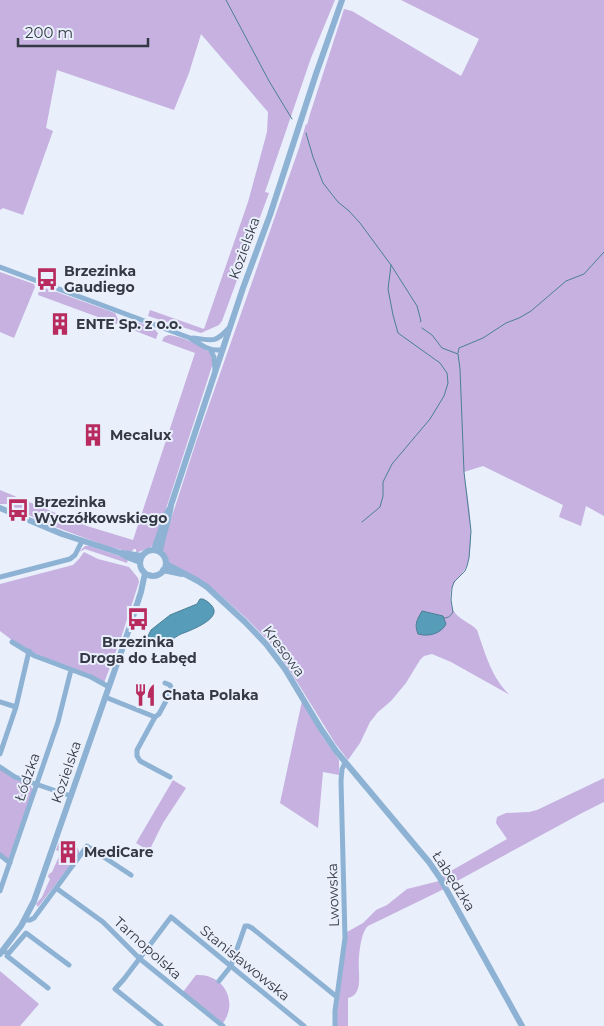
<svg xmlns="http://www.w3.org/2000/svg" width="604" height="1026" font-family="Montserrat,sans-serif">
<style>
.green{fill:#c6b1e0}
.water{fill:#579cb9;stroke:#4c7e96}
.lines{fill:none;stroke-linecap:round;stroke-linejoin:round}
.stream{stroke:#4c7e96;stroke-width:1}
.minor{stroke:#8db2d4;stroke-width:5}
.tertiary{stroke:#8db2d4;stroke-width:6}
.labels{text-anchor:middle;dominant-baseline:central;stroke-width:4;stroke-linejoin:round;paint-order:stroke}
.street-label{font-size:14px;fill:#343945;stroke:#e9effb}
.poi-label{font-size:14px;font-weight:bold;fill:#343945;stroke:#e9effb;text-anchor:start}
</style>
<rect width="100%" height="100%" fill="#e9effb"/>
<path class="green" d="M0,0H335L311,58L265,192L269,193L222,321L219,325L201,333L148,316L150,310L204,329L248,202L267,132L268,112L201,34L189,73L174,110L57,70L46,128L53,131L23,215L3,208L0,210Z
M401,0H604V516L586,506L581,526L559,517L563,505L483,466L464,472C468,500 474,529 469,558C466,579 445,578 452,607C454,616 467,622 474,627L477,630C485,653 492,679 510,695L451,662L432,654L424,656L420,660L406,683L391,701L378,712L370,722L360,743L348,760L335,743L299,685L275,648L246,618L212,588L169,563L163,550V544L196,442L299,148L306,124L307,125L310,114L344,9L352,11L461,76L479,39Z
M0,272L34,284L35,287L14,338L0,332Z
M43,287L115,313L118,319L117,324L38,295L39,289Z
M136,321L153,328L158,333L156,339L128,328L130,323Z
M168,335C177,335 203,345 209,352C212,355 212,359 213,363L155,543L151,547L136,553V549H134L131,552L109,547L42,522L20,510L7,504H0V490L87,526L133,540L195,353L162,341L164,337Z
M85,546H90L128,559L127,563L85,549L79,552Z
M84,552L98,559L129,567L138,578L139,582L121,638L104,683L34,653L28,649L12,640L0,631V584L73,565L79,559Z
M302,701L322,736L339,760V775L323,772L318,828L280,803Z
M0,769L14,778L30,785L33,790L9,858L8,859L0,853Z
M604,778V802L582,813L448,886L442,876L507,839L496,823L497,817L506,813L529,812L537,810Z
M173,780L186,788L163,823L149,851L136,843Z
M59,842L66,844L61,856L68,858L77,847L79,851V854L38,907L36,904L42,897L50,879L48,877L49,874L52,872L61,852L56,850Z
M439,881L444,889L368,926C360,933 358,960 359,971C359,978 360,985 357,991C355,995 352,997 348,998V1026H337V1014L347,932L363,923L376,910L387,905L407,889Z
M0,971L39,1004L20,1026H0Z
M196,975C223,973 239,1001 223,1023L183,992Z"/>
<path class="water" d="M200,599H203C207,601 213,605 214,610C216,621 189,631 181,634C175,637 164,645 160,646C156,647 153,646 149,644L148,636L151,630L170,615L197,604Z
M422,611L443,616L446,624C441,634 428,637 418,634C414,624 417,620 422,611Z"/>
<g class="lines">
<path class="stream" d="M226,0L269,81L292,119
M306,133L313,157L323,183L338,202L349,211L360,223L391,265L417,306L421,321L420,322
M422,328L432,335L442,348L458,354L460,369L464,472L471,531L469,558L467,566L465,571L454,582L452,588L451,600L453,612C451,615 449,618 444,618
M458,353L459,348L483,338L506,323L519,318L531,311L566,281L584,274L604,252
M362,522L380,507L383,496V482L392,464L430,419L444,396L448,383L447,373L440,363L398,333L393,315L388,289L391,265"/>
<path class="minor" d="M0,267L190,338C200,344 211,353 223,349
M193,338C213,340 214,344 229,328
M210,349L214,357L215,370
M0,577L70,559L75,555L82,541
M12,642L35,656L91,677L109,687
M165,683L170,685L172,690L159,714L155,717L137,750V756L140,761L170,777
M105,697L155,717
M0,702L16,707
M0,754L16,707L29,651
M0,767L15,777L71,796
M0,855L10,863
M56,888L103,922L140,959L223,1026
M0,891L58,722L71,670
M25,920H30L34,918L87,846L131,875
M3,950L8,954L26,933L69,965
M8,954L7,956L48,988
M219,981L231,966L244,929L245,926H248L252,928L337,997
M161,1026L115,989L124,979L171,917L304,1026
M335,1026V1011L345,938L341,781L342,769L345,763"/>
<path class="tertiary" d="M0,508L62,534L120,553L127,557L140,562
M154,550L166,515L170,508
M140 563a13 13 0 1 1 26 0a13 13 0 1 1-26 0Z
M160,552C162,536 169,521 171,505L243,288L270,215L316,74L342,0
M122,553L142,556
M166,564L198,581L207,587L245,622L266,644L285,669L321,729L336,751L429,862L440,878L522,1026
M163,570L182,574
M0,954L21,926L34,901L126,638L141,592L145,573"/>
</g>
<defs>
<symbol id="bus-bare" viewBox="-9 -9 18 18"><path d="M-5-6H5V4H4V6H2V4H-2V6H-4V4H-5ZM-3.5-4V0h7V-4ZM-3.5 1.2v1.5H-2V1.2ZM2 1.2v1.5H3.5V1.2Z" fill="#b82b5f" stroke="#e9effb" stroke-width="2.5" paint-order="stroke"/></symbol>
<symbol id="building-bare" viewBox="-9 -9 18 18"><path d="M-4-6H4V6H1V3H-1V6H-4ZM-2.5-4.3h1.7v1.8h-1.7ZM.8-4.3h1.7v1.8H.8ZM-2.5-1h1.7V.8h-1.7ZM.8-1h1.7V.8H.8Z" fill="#b82b5f" stroke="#e9effb" stroke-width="2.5" paint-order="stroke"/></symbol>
<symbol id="restaurant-bare" viewBox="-9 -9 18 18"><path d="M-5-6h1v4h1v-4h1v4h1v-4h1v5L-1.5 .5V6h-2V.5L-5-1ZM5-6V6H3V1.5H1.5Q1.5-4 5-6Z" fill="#b82b5f" stroke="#e9effb" stroke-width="2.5" paint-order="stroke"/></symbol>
</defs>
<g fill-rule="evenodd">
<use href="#bus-bare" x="31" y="263" width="32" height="32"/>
<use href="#building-bare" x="44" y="308" width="32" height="32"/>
<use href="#building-bare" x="77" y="419" width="32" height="32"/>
<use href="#bus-bare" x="2" y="494" width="32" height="32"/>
<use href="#bus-bare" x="122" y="603" width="32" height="32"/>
<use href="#restaurant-bare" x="129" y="679" width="32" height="32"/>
<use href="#building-bare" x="52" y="836" width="32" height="32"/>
</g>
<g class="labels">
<g class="street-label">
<text transform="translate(244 248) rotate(-70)">Kozielska</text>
<text transform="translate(284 651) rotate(53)">Kresowa</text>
<text transform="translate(66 772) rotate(-71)">Kozielska</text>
<text transform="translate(27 777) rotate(-71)">Łódzka</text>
<text transform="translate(454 881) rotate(58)">Łabędzka</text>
<text transform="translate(333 895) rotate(-92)">Lwowska</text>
<text transform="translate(148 948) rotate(42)">Tarnopolska</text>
<text transform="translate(245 963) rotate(39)">Stanisławowska</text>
</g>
<g class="poi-label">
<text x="64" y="271">Brzezinka<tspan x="64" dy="16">Gaudiego</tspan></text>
<text x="76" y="324">ENTE Sp. z o.o.</text>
<text x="110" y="435">Mecalux</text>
<text x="34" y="502">Brzezinka<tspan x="34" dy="16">Wyczółkowskiego</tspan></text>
<text x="138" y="642" text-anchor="middle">Brzezinka<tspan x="138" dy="16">Droga do Łabęd</tspan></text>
<text x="162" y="695">Chata Polaka</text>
<text x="84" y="852">MediCare</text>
</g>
</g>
<path d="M18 38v8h130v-8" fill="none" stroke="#343945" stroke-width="2.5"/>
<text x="25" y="38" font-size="15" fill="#343945" stroke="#e9effb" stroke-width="4" paint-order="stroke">200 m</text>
</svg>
